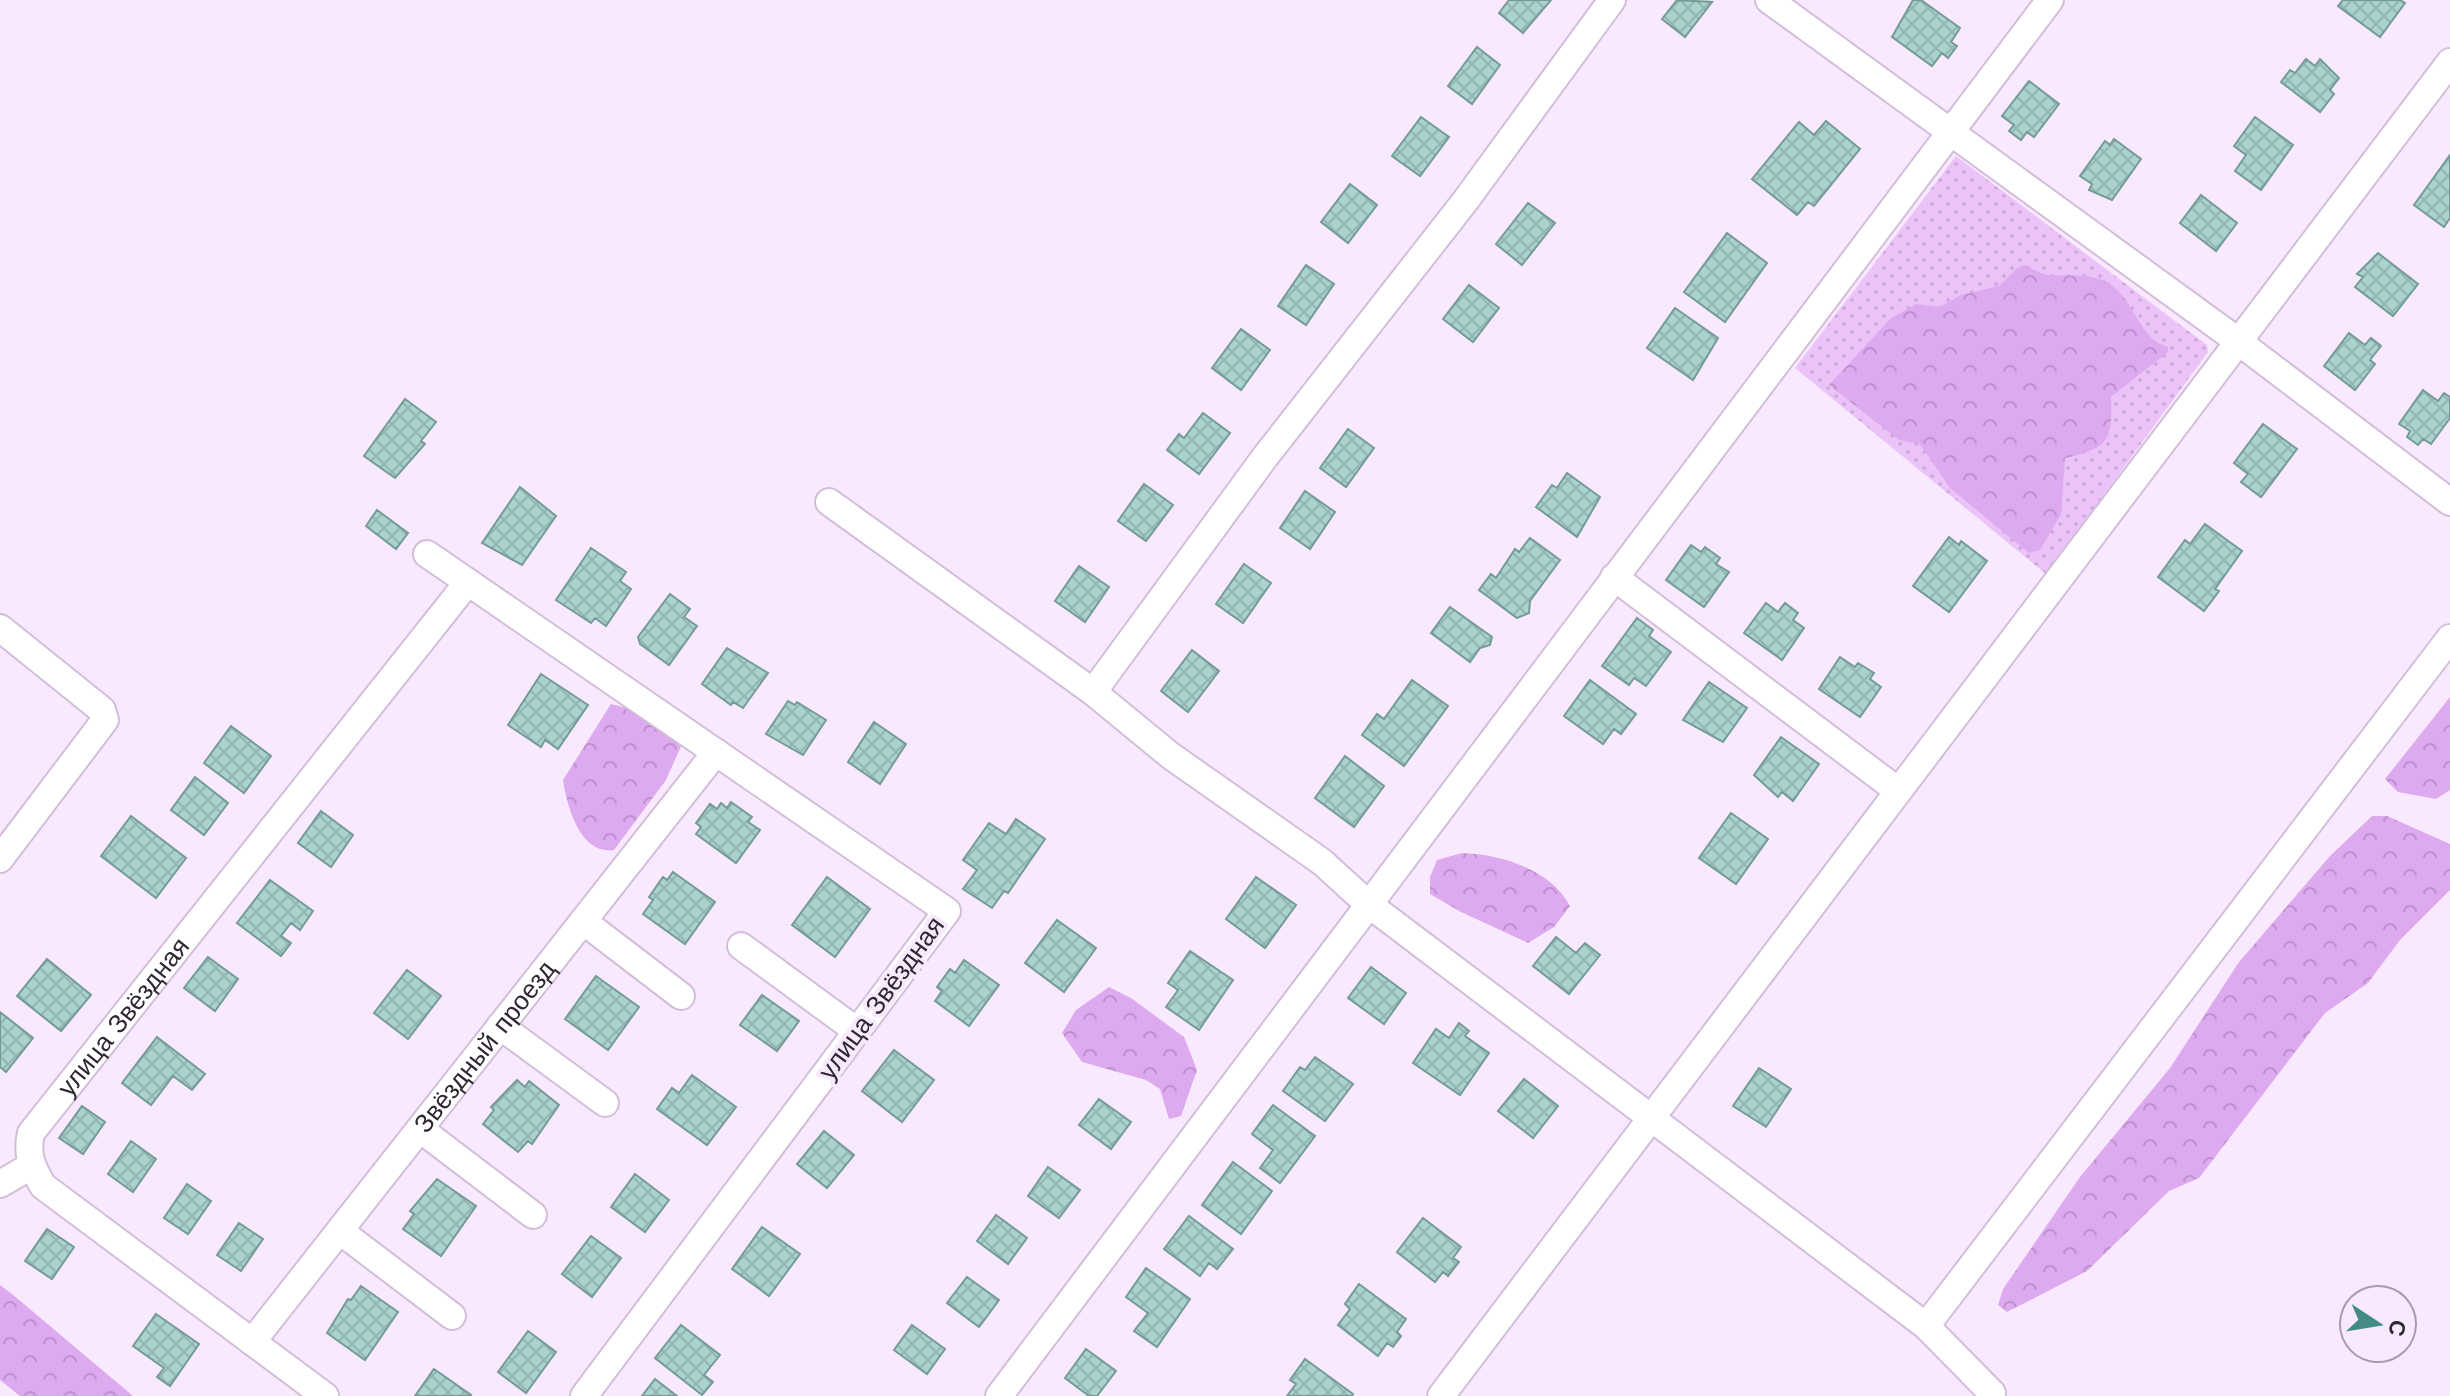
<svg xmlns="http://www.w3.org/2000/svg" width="2450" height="1396" font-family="'Work Sans',sans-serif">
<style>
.grass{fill:url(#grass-dots)}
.forest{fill:url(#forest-crowns)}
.building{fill:url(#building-cross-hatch);stroke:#749b97;stroke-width:2}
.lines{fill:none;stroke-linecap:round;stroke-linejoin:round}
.minor-casing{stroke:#d2bed9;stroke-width:30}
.minor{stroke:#fff;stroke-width:26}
.labels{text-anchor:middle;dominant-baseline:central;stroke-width:8;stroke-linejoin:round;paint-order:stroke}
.street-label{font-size:26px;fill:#2f2732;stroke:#f9e9ff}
</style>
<defs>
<pattern id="grass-dots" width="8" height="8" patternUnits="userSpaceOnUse" patternTransform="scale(2)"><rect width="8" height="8" fill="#ebc3f9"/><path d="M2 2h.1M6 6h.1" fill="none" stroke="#caa8d6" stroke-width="1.8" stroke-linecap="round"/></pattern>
<pattern id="forest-crowns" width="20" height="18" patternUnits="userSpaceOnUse" patternTransform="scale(2)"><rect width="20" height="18" fill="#dda9ef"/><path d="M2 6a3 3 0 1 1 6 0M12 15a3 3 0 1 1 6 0" fill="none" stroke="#be91cd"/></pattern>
<pattern id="building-cross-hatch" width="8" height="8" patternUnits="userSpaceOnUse" patternTransform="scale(2)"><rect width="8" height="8" fill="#aad3cf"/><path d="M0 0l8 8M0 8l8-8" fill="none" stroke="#93b5b2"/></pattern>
</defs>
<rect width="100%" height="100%" fill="#f9e9ff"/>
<path class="grass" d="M1956,156L2207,345L2208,352L2046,574L1795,368Z"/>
<path class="forest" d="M2025,265C2032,268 2040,274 2048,275C2069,277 2091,272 2110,284C2133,299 2141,341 2168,347V352L2111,397C2113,441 2108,448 2065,458L2061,514L2040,550L2029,553L1950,488L1920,444L1899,440L1829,385L1891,318L1916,304L1940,307L1961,295L1999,286L2017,268Z
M2450,697V790L2436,799L2398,792L2385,779Z
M611,704L627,708L682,744L666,780L614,850C580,855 567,807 563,780Z
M2372,816H2387L2450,844V890L2400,940L2368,983L2325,1013L2199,1178L2169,1191L2087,1271L2007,1312L1998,1305L2003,1289L2080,1177L2170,1068L2239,962L2330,856Z
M1462,853C1501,854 1551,870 1570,906L1554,927L1528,943L1461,912L1430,894V877L1437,860Z
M1109,987L1131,998L1184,1037L1197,1070L1181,1116L1169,1119L1160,1089L1146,1080L1082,1062L1062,1033L1076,1010Z
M0,1285L12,1294L133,1396H20L0,1380Z"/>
<path class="building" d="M1509,0H1551L1523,33L1499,13Z
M1677,0L1712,2L1685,37L1662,19Z
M1913,0H1921L1960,28L1951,42L1957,46L1948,58L1942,53L1932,66L1892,37Z
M2343,0H2400L2405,3L2380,37L2338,6Z
M1477,47L1500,65L1472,104L1448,86Z
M2306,59L2315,66L2320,59L2339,78L2330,90L2334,94L2320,112L2281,82L2290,70L2295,73Z
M2029,81L2059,104L2034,137L2027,132L2021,140L2009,131L2014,125L2002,116Z
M1421,117L1449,137L1420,176L1392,156Z
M2255,117L2293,145L2261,190L2235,171L2246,155L2234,146Z
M1826,121L1860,149L1814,206L1808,202L1797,215L1752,179L1799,122L1814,135Z
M2114,139L2141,159L2112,200L2089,190L2092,184L2080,176L2105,141L2110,145Z
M2450,155V218L2444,227L2414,205Z
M1350,184L1377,205L1348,243L1321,222Z
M2201,195L2237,223L2216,251L2180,223Z
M1528,203L1555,223L1522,265L1496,244Z
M1727,233L1767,263L1725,322L1684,292Z
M2378,253L2418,284L2393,316L2355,287L2363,277L2357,274Z
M1306,265L1334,284L1306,325L1278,306Z
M1469,285L1499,308L1473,342L1443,319Z
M1675,308L1718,338L1693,380L1647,348Z
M1241,329L1270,350L1241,390L1212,368Z
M2349,333L2365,345L2371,338L2381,346L2370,360L2375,364L2355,390L2324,366Z
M2423,390L2438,401L2444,393L2450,397V418L2431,444L2423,439L2418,445L2407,437L2410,431L2399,424Z
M405,399L436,422L421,441L425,444L395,478L364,456Z
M1203,413L1230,433L1199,474L1167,450L1179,434L1184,438Z
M2263,424L2297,449L2261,497L2241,482L2248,474L2234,463Z
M1348,429L1374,448L1346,487L1320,468Z
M1567,473L1600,497L1577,537L1536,507L1552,485L1557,488Z
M1144,484L1173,505L1146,541L1118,521Z
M520,487L556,516L522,565L482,543Z
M1305,491L1335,512L1310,549L1280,528Z
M377,510L408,533L396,549L366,526Z
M2205,524L2242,551L2215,589L2219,591L2204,611L2158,577L2185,540L2190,544Z
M1949,537L1959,545L1961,541L1987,561L1949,612L1913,586Z
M1530,538L1560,560L1530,601L1529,613L1517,618L1479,590L1491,574L1496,578L1515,549L1519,552Z
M1691,545L1701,552L1705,547L1720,558L1716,564L1729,572L1704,607L1666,580Z
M591,548L626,572L620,581L631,589L606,626L595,618L591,623L556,600Z
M1244,564L1271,583L1243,623L1216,604Z
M1079,566L1109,587L1085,622L1055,601Z
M670,594L690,609L684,617L697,626L669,665L640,644L638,637Z
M1766,603L1778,612L1785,603L1798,613L1793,620L1804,628L1782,660L1744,633Z
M1450,607L1492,637L1490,645L1480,648L1470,662L1431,633Z
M1637,618L1653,630L1649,636L1671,652L1646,686L1634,678L1629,685L1602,666Z
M727,648L768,673L743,708L733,702L731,705L702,684Z
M1192,650L1219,671L1188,712L1161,691Z
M1840,657L1855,667L1858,663L1874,673L1870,679L1881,687L1860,717L1819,689Z
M541,674L588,705L558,749L545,740L541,747L508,725Z
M1412,680L1448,706L1404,766L1362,735L1377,714L1384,719Z
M1590,680L1636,714L1621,734L1614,729L1603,744L1564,716Z
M1709,682L1747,708L1723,742L1683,720Z
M788,701L795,705L797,702L826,720L803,755L766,734Z
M874,722L906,744L880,784L848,762Z
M231,726L271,756L244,793L204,763Z
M1781,737L1819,764L1793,801L1782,792L1778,797L1754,775Z
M1345,756L1384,786L1354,827L1315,798Z
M195,777L228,803L204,835L171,810Z
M731,802L752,817L748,822L760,830L736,863L696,834L701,827L696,823L710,804L717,809L721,803L727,808Z
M321,811L353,835L331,867L298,843Z
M1731,813L1768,839L1736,884L1699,858Z
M131,816L186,858L156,898L101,856Z
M1016,819L1045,839L1008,893L1004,891L992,908L963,889L977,870L963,860L989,823L1006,834Z
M673,872L715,902L685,944L643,914L653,900L649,897L663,877L667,880Z
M827,877L870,909L835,957L792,925Z
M1256,877L1296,905L1265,948L1226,919Z
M270,880L313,911L300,930L291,923L281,936L291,943L281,956L237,923Z
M1057,920L1096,948L1064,992L1025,963Z
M1556,937L1576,953L1585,943L1600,955L1569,994L1533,966Z
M1190,951L1233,980L1199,1030L1166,1007L1178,990L1168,983Z
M208,957L238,979L215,1011L184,988Z
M47,959L91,995L61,1031L17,996Z
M964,960L999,985L969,1026L935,1001L942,991L937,987L950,969L955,973Z
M1371,967L1406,993L1384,1024L1348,998Z
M407,970L441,996L408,1039L374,1013Z
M596,976L639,1007L608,1050L565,1019Z
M762,995L799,1021L777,1051L740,1025Z
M0,1012L33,1038L6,1072L0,1067Z
M1459,1023L1469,1031L1465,1036L1489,1053L1460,1095L1413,1063L1436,1029L1449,1038Z
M157,1037L205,1074L192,1090L173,1076L151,1105L122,1083Z
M894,1050L934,1080L902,1122L862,1091Z
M1315,1057L1353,1084L1325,1121L1283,1091L1300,1067L1305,1070Z
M1759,1068L1791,1089L1766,1127L1733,1106Z
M692,1075L736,1107L707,1145L657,1109L672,1088L679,1093Z
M1524,1079L1558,1106L1533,1138L1498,1111Z
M517,1080L525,1087L529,1081L559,1105L532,1144L528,1141L518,1152L483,1124L494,1110L491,1107Z
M1099,1099L1131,1122L1111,1149L1079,1125Z
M1273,1105L1315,1136L1280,1183L1260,1168L1273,1150L1252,1134Z
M82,1106L105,1122L83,1154L59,1138Z
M824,1131L854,1155L827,1188L797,1164Z
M131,1141L156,1159L133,1192L108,1174Z
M1233,1162L1272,1191L1241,1234L1202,1205Z
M1048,1167L1080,1190L1059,1218L1028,1196Z
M635,1174L669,1200L645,1232L611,1207Z
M437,1179L476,1206L441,1256L403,1229L414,1214L410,1211Z
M187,1184L211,1201L188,1234L164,1218Z
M996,1215L1027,1238L1008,1264L977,1241Z
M1189,1216L1233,1249L1217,1269L1209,1263L1200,1276L1164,1249Z
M1423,1218L1461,1247L1453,1258L1459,1262L1448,1276L1443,1272L1435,1282L1397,1252Z
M239,1223L263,1239L241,1271L217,1255Z
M762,1227L800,1254L769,1296L732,1269Z
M47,1229L74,1247L52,1279L25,1261Z
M591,1236L621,1258L592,1297L562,1274Z
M1146,1268L1190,1299L1157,1347L1134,1331L1148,1313L1126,1297Z
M967,1277L999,1300L979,1327L947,1303Z
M1359,1284L1406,1319L1397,1332L1401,1336L1393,1347L1387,1343L1378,1356L1338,1325L1350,1309L1345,1304Z
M361,1286L398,1312L365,1360L327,1333L348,1299L351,1300Z
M156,1314L199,1344L170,1386L157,1377L164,1368L133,1346Z
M681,1325L720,1355L704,1375L713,1382L702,1395L655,1358Z
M912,1325L945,1349L927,1374L894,1350Z
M528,1331L556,1352L526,1393L498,1372Z
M1086,1349L1116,1371L1097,1396H1089L1065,1378Z
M1305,1359L1353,1394L1352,1396H1287L1296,1384L1290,1380Z
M434,1369L471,1395L470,1396H415Z
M655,1379L677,1396H642Z"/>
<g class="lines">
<defs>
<g id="minor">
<path d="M1769,0L2231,336L2450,502"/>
<path d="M829,502L1093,692L1171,756L1322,862L1367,903L1926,1326L1992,1393"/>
<path d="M427,554L947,911L584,1396"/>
<path d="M1614,577L1897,790"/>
<path d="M0,628L102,710L105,720L0,859"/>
<path d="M1093,692L1265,457L1466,200L1612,0"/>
<path d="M583,921L681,996"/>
<path d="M741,946L857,1031"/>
<path d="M500,1026L605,1103"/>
<path d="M420,1129L533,1215"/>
<path d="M0,1184L31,1166"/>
<path d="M340,1231L452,1316"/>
<path d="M1926,1326L2450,638"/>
<path id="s1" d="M252,1342L716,752"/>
<path id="s2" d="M325,1396L43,1186C32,1167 26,1155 31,1133L468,582"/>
<path d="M999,1396L2050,0"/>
<path d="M1441,1396L2450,62"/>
</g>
</defs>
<use href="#minor" class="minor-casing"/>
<use href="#minor" class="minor"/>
</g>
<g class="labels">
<g class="street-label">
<text transform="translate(881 998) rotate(-54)">улица Звёздная</text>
<text stroke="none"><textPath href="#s2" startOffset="556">улица Звёздная</textPath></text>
<text stroke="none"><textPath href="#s1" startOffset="376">Звёздный проезд</textPath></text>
</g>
</g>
<g transform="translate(2378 1324) rotate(102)"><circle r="38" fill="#f9e9ff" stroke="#a89bad" stroke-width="2"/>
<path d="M0-6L14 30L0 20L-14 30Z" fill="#448b86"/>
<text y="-12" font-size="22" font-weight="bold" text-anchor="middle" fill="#2f2732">С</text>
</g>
</svg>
